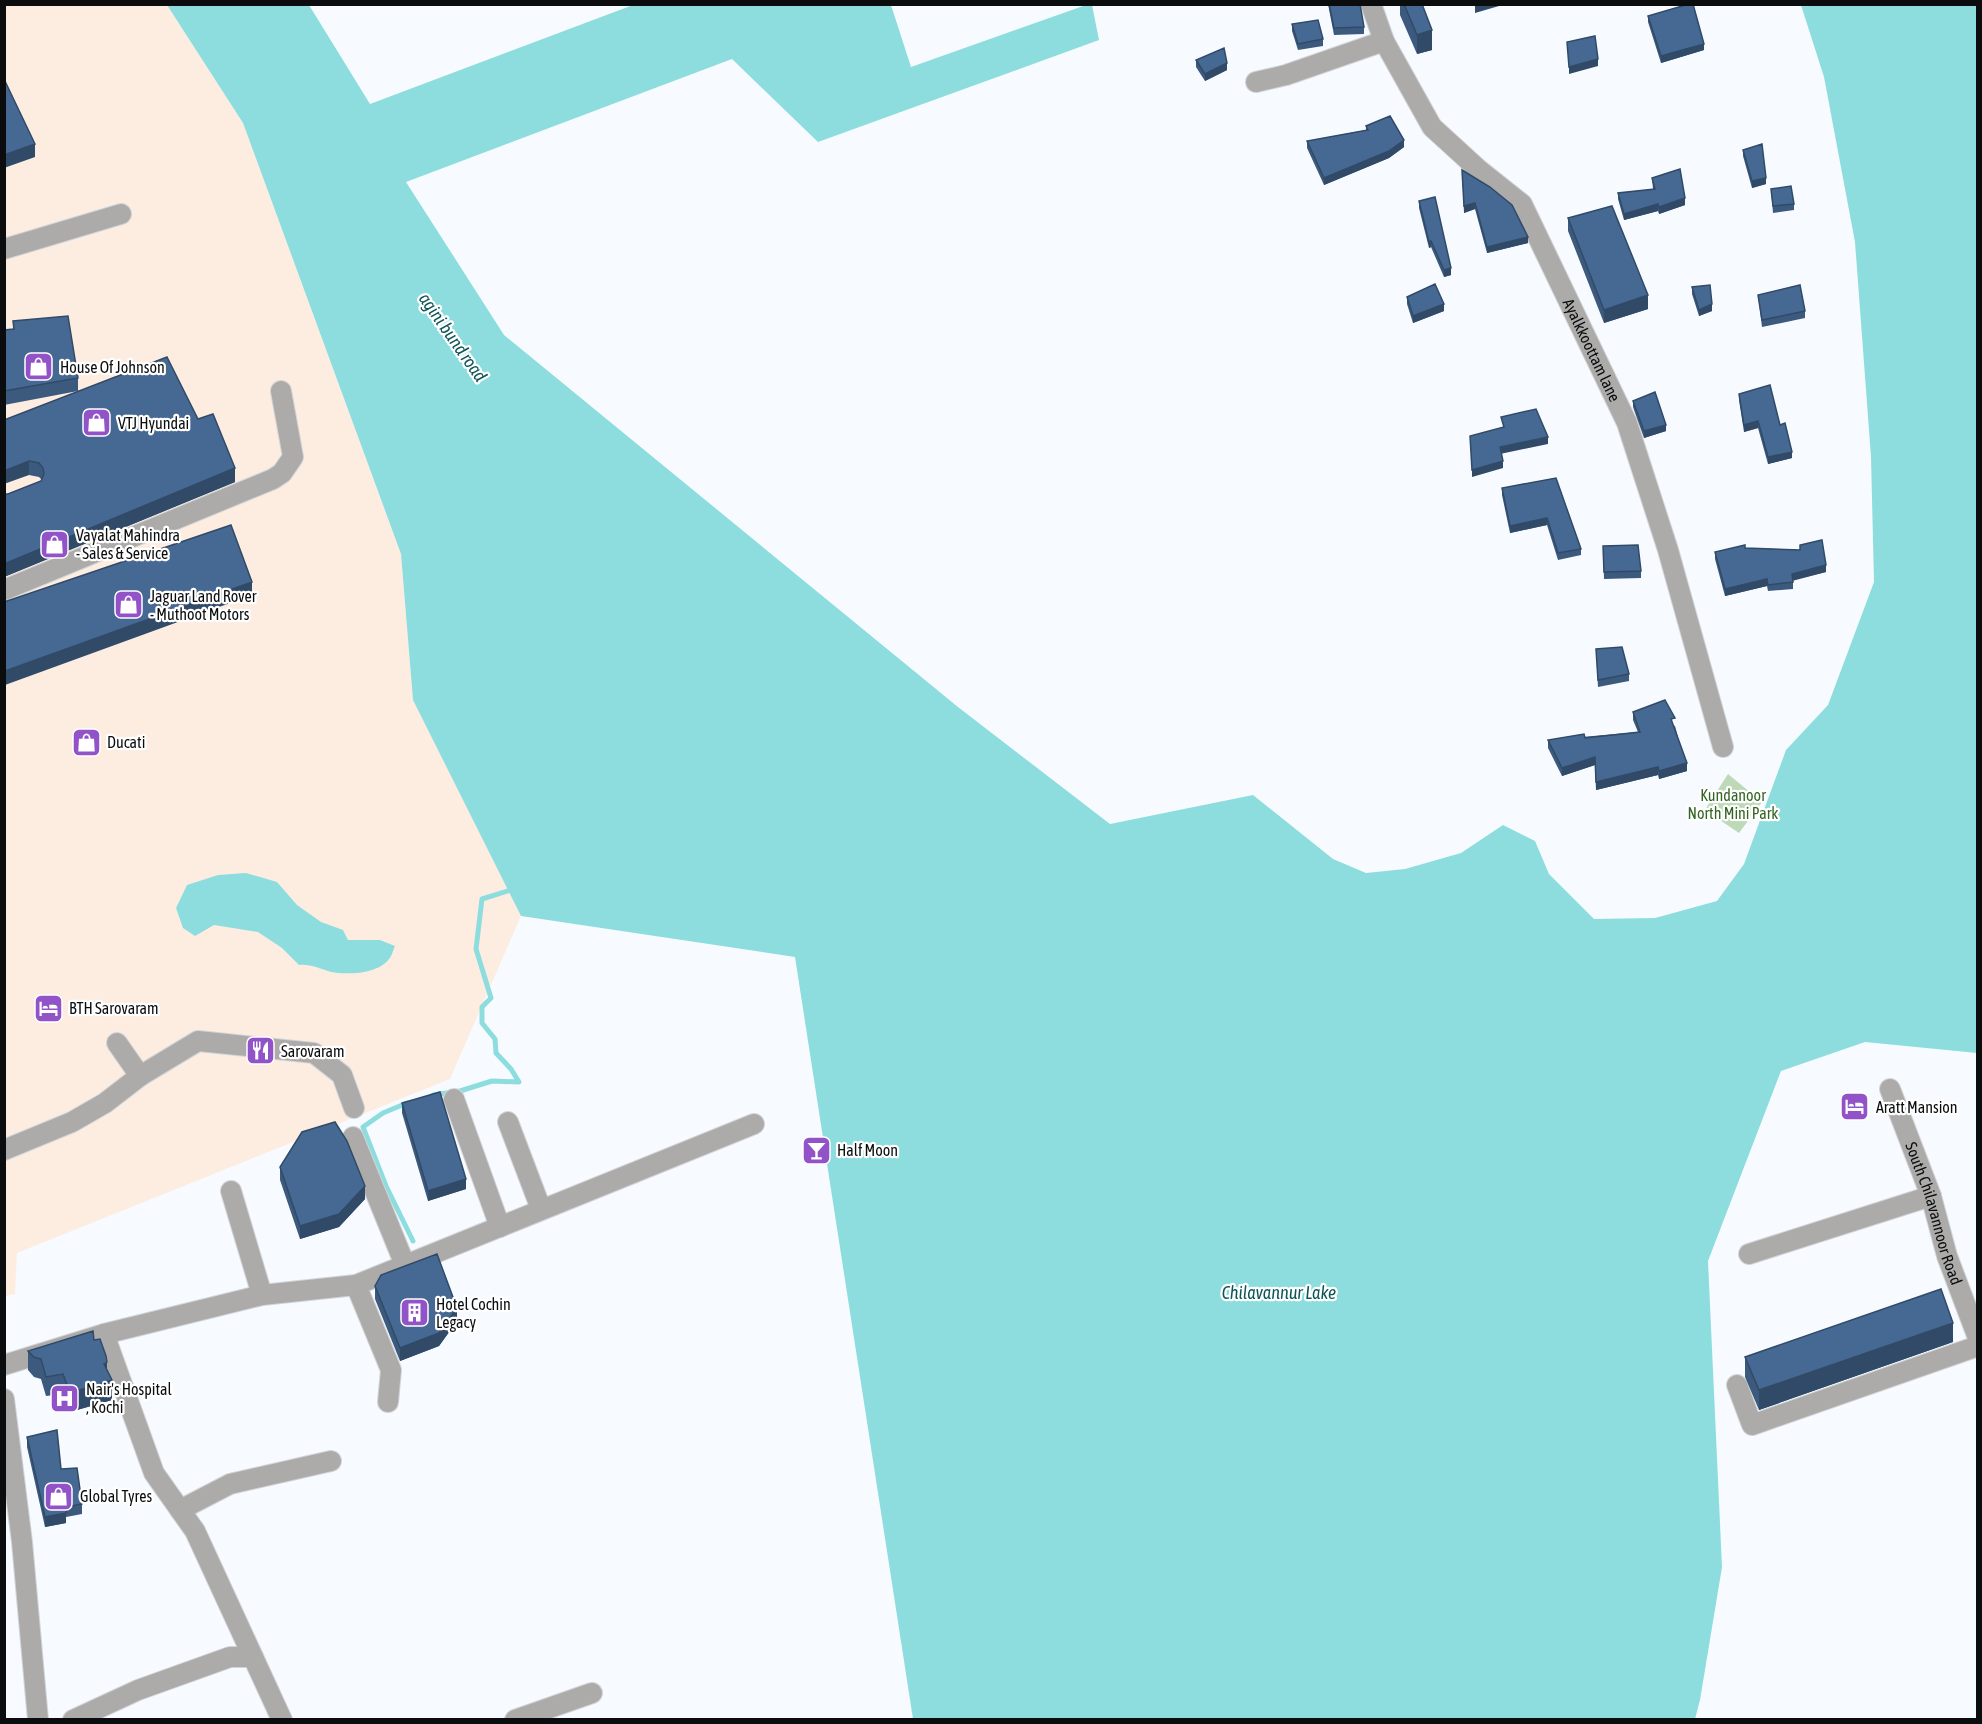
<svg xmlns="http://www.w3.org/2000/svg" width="1982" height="1724" font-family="'Asap Condensed',sans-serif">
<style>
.commercial{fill:#fdede1}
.green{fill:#bed9b7}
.water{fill:#8ddddf}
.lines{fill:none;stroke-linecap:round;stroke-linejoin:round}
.stream{stroke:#8ddddf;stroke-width:5}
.minor-casing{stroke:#d1d5d8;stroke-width:22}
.minor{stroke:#adabaa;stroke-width:20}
.wall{fill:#3c5a7e}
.shaded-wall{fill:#314a67}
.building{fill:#466993;stroke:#314a67;stroke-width:1.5}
.labels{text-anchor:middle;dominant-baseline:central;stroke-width:4.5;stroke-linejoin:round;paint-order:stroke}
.street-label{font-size:16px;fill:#0a0c0d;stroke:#fff}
.poi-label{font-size:16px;fill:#0a0c0d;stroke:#fff;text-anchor:start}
.park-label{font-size:16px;fill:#356526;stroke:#fff}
.water-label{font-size:18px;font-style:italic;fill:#0e5557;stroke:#fff}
</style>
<rect width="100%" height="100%" fill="#f7fbff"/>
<path class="commercial" d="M4,5H167L243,123L401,554L413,700L521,916L450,1079L17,1253L15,1294L5,1296Z"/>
<path class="green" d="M1728,774L1762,802L1739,833L1705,810Z"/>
<path class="water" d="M167,5H309L370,104L633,5H891L911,67L1086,5H1092L1099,40L818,142L732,59L406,182L504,335L958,707L1110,824L1253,795L1333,859L1366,873L1405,869L1461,853L1503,825L1535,841L1549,874L1594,919L1655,918L1717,901L1744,864L1786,750L1828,705L1874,582L1871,457L1855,242L1824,77L1801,5H1977V1053L1865,1042L1781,1071L1708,1261L1722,1567L1700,1700L1695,1719H913L795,957L521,916L413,700L401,554L243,123Z
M246,873L277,882L297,905L321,922L343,930L348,940H380L395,946C393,950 392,956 389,959C378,974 348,975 331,972C320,969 311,964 299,965L282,948L258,932L214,925L195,936L183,928L176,908L187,885L218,875Z"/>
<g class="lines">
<path class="stream" d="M433,1095L460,1091L492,1081L519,1082L511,1069L496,1053L495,1039L482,1023V1007L491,998L476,949L482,899L514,889
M407,1103L383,1113L363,1127L386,1186L413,1241"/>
<defs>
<g id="minor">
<path id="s1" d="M1371,4L1384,41L1432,127L1478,169L1522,204L1627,423L1668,550L1723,747"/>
<path d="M1256,82L1286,75L1384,41"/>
<path d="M4,249L121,214"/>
<path d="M4,590L273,479L282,473L293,457L281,391"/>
<path d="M117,1043L140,1076"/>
<path id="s2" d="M1890,1089L1931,1196L1947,1256L1978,1338"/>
<path d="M454,1099L500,1227"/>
<path d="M508,1122L541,1209"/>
<path d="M353,1137L405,1265"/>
<path d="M4,1150L72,1122L105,1103L140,1076L198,1041L314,1053L342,1075L354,1108"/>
<path d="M231,1191L262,1295"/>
<path d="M1749,1254L1931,1196"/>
<path d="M356,1285L391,1370L388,1402"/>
<path d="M104,1334L154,1473L195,1531L282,1720"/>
<path d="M4,1365L104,1334L262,1295L356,1285L754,1124"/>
<path d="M1737,1385L1752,1425L1978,1346"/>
<path d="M4,1399L22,1542L38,1720"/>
<path d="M180,1510L230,1484L331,1461"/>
<path d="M73,1720L138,1690L230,1657H253"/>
<path d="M515,1720L592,1693"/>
</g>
</defs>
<use href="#minor" class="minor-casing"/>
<use href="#minor" class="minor"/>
</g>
<path class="wall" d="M1328,4H1360L1364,27V34L1334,35Z
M1400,4H1422L1432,50L1417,54L1400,15Z
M1648,16L1704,50L1661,63L1648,22Z
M1292,24L1323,39V46L1298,50L1292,31Z
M1196,60L1227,70L1205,81L1196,67Z
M1366,126L1404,147L1389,158L1324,185L1307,148V141L1366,130Z
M1743,150L1766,184L1752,188L1743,156Z
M1462,170L1528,243L1487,253L1475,209L1464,213Z
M1652,178L1685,205L1659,214L1658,211L1624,220L1618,199V193L1653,189Z
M1771,189L1794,204V210L1773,213Z
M1419,201L1451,275L1444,277L1431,247L1429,248L1419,208Z
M1568,218L1648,309L1604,323L1568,231Z
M1692,287L1712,311L1699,316L1692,294Z
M1758,295L1805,311V318L1762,327Z
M1407,297L1444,311L1413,323L1407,304Z
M13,321L78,378V391L4,405V330H13Z
M1739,394L1780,425L1792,458L1768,464L1758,428L1744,432L1739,400Z
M1633,401L1666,431L1644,438L1633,407Z
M198,419L235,482L4,577V494H8L41,481V479L39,477L29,475L4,420Z
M1556,478L1581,549V555L1558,560L1547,525L1510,533L1502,495V488Z
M1800,545L1826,572L1793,580V589L1768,591L1767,586L1725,596L1715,559V552L1745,548L1800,550Z
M1603,546L1641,571V578L1604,579Z
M1596,649L1629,674V681L1598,687Z
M1633,712L1675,726L1687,771L1659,779L1658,775L1596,790L1595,765L1562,776L1548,748V740L1638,732L1633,720Z
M402,1103L466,1189L428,1201L402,1113Z
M280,1167L365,1199L339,1227L300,1239L280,1180Z
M375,1286L457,1321L439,1346L400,1361L375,1299Z
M94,1340L107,1371L112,1400L70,1412L63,1394L46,1396L41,1379L34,1377L28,1370V1351Z
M1953,1342L1759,1410L1745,1377V1357Z
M27,1437L61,1469L82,1504V1514L66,1517V1523L45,1527L27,1447Z"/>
<path class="shaded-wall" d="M1481,4H1499V6L1475,13V6Z
M1432,30V50L1417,54V35Z
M1704,44V50L1661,63V56Z
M1598,59V66L1569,74V67Z
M1227,63V70L1205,81V74Z
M1404,140V147L1389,158L1324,185V178Z
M35,144V157L4,168V155Z
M1766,178V184L1752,188V181Z
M1685,198V205L1659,214V207Z
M1475,203V209L1464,213V206Z
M1658,204V211L1624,220V214Z
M1528,237V243L1487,253V247Z
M1431,241V247L1429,248V242Z
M1451,268V275L1444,277V270Z
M1648,295V309L1604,323V310Z
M1444,304V311L1413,323V316Z
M1712,304V311L1699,316V310Z
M1758,421V428L1744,432V425Z
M1666,425V431L1644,438V431Z
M1548,437V444L1500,454V447Z
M1792,452V458L1768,464V457Z
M29,461V475L4,484V471Z
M1503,461V468L1472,477V470Z
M235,468V482L4,577V564Z
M1547,518V525L1510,533V526Z
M1826,565V572L1792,581V574Z
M1767,579V586L1725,596V589Z
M252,582V595L5,685V671Z
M1595,757V765L1562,776V768Z
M1687,763V771L1659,779V771Z
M1658,767V775L1596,790V782Z
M466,1179V1189L428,1201V1191Z
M365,1186V1199L339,1227L300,1239V1226Z
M457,1308V1321L439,1346L400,1361V1348Z
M1953,1323V1342L1759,1410V1390Z
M107,1362V1382L112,1380V1400L70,1412V1393Z
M66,1507V1523L45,1527V1517Z"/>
<path class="building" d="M1329,4H1360L1364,27L1334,28Z
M1404,4H1422L1432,30L1417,35Z
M1689,4H1693L1704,44L1661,56L1648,16Z
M1318,20L1323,39L1298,44L1292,24Z
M1595,36L1598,59L1569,67L1567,42Z
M1224,48L1227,63L1205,74L1196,60Z
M4,79L35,144L4,155Z
M1390,116L1404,140L1389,151L1324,178L1307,141L1368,130L1366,126Z
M1762,144L1766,178L1752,181L1743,150Z
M1680,169L1685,198L1659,207L1658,204L1624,214L1618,193L1655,189L1652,178Z
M1462,170L1490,187L1512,205L1528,237L1487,247L1475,203L1464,206Z
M1791,186L1794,204L1773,206L1771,189Z
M1435,197L1451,268L1444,270L1431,241L1429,242L1419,201Z
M1612,206L1648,295L1604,310L1568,218Z
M1435,284L1444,304L1413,316L1407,297Z
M1710,285L1712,304L1699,310L1692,287Z
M1800,285L1805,311L1762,320L1758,295Z
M68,316L78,378L4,391V330L14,329L13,321Z
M167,357L198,419L213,414L235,468L4,564V494H8L41,481L44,474L43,468L39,463L29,461L4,471V420Z
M1770,385L1780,425L1785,423L1792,452L1768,457L1758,421L1744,425L1739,394Z
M1655,392L1666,425L1644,431L1633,401Z
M1536,409L1548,437L1500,447L1503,461L1472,470L1470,436L1504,427L1501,417Z
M1556,478L1581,549L1558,553L1547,518L1510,526L1502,488Z
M231,525L252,582L5,671L4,602Z
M1822,540L1826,565L1792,574L1793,582L1768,585L1767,579L1725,589L1715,552L1745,545V548L1800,550V545Z
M1638,545L1641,571L1604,572L1603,546Z
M1622,647L1629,674L1598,680L1596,649Z
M1665,700L1675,718L1671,719L1687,763L1659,771L1658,767L1596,782L1595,757L1562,768L1548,740L1584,734L1585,738L1640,732L1633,712Z
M440,1092L466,1179L428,1191L402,1103Z
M335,1122L347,1141L365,1186L339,1214L300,1226L280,1167L302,1132Z
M437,1254L457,1308L439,1333L400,1348L375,1286L381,1275Z
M1941,1289L1953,1323L1759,1390L1745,1357Z
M93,1331L94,1340L100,1339L106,1356L107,1362L104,1364L112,1380L70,1393L63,1374L46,1377L41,1359L34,1357L28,1351Z
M57,1430L61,1469L77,1468L82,1504L66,1507V1513L45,1517L27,1437Z"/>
<defs>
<symbol id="shop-square" viewBox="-11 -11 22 22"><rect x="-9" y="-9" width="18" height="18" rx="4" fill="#9253c9" stroke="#fff"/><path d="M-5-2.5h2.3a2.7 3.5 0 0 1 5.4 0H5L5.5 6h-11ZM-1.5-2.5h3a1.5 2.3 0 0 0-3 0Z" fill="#fff"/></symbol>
<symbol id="hotel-square" viewBox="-11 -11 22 22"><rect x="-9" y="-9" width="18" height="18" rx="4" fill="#9253c9" stroke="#fff"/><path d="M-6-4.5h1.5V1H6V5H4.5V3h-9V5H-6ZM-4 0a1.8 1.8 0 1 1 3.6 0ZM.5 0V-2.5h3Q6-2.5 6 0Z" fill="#fff"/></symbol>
<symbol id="restaurant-square" viewBox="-11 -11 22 22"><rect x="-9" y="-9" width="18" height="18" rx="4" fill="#9253c9" stroke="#fff"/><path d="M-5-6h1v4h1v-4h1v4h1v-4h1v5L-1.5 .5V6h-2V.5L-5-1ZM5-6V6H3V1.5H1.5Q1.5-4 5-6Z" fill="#fff"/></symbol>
<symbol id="bar-square" viewBox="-11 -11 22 22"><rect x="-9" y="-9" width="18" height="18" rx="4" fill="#9253c9" stroke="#fff"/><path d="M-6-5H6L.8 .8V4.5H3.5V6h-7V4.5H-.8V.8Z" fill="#fff"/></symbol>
<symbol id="building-square" viewBox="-11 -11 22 22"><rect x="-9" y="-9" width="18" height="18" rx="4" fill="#9253c9" stroke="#fff"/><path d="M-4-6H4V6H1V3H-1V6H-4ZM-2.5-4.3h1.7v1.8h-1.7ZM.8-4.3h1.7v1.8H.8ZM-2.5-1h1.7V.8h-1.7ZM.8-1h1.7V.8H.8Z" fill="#fff"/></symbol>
<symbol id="hospital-square" viewBox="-11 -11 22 22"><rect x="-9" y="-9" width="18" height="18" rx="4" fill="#9253c9" stroke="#fff"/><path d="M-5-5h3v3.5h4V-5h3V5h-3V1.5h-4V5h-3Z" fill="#fff"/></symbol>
</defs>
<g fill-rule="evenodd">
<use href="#shop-square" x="22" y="350" width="33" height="33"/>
<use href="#shop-square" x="80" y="406" width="33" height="33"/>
<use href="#shop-square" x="38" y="528" width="33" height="33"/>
<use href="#shop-square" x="112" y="588" width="33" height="33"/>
<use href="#shop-square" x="70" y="726" width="33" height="33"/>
<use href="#hotel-square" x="32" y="992" width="33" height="33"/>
<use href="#restaurant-square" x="244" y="1034" width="33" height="33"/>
<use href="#hotel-square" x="1838" y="1090" width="33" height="33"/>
<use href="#bar-square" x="800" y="1134" width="33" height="33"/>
<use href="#building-square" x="398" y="1296" width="33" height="33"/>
<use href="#hospital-square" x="48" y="1382" width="33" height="33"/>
<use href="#shop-square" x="42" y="1480" width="33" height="33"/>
</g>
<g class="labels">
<g class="street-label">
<text stroke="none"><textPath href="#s1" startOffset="418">Ayalkkoottam lane</textPath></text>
<text stroke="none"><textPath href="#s2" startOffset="132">South Chilavannoor Road</textPath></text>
</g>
<g class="poi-label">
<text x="60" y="367">House Of Johnson</text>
<text x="118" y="423">VTJ Hyundai</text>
<text x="76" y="535">Vayalat Mahindra<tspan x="76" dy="18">- Sales &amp; Service</tspan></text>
<text x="150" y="596">Jaguar Land Rover<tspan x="150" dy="18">- Muthoot Motors</tspan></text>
<text x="107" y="742">Ducati</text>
<text x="69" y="1008">BTH Sarovaram</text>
<text x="281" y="1051">Sarovaram</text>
<text x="1876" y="1107">Aratt Mansion</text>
<text x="837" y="1150">Half Moon</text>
<text x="436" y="1304">Hotel Cochin<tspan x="436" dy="18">Legacy</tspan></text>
<text x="86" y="1389">Nair's Hospital<tspan x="86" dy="18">, Kochi</tspan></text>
<text x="80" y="1496">Global Tyres</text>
</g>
<g class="park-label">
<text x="1733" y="795">Kundanoor<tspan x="1733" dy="18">North Mini Park</tspan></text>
</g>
<g class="water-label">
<text transform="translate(453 337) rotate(55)">agini bund road</text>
<text x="1279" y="1292">Chilavannur Lake</text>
</g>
</g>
<rect width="1982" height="1724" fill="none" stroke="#0a0c0d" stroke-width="12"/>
</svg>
